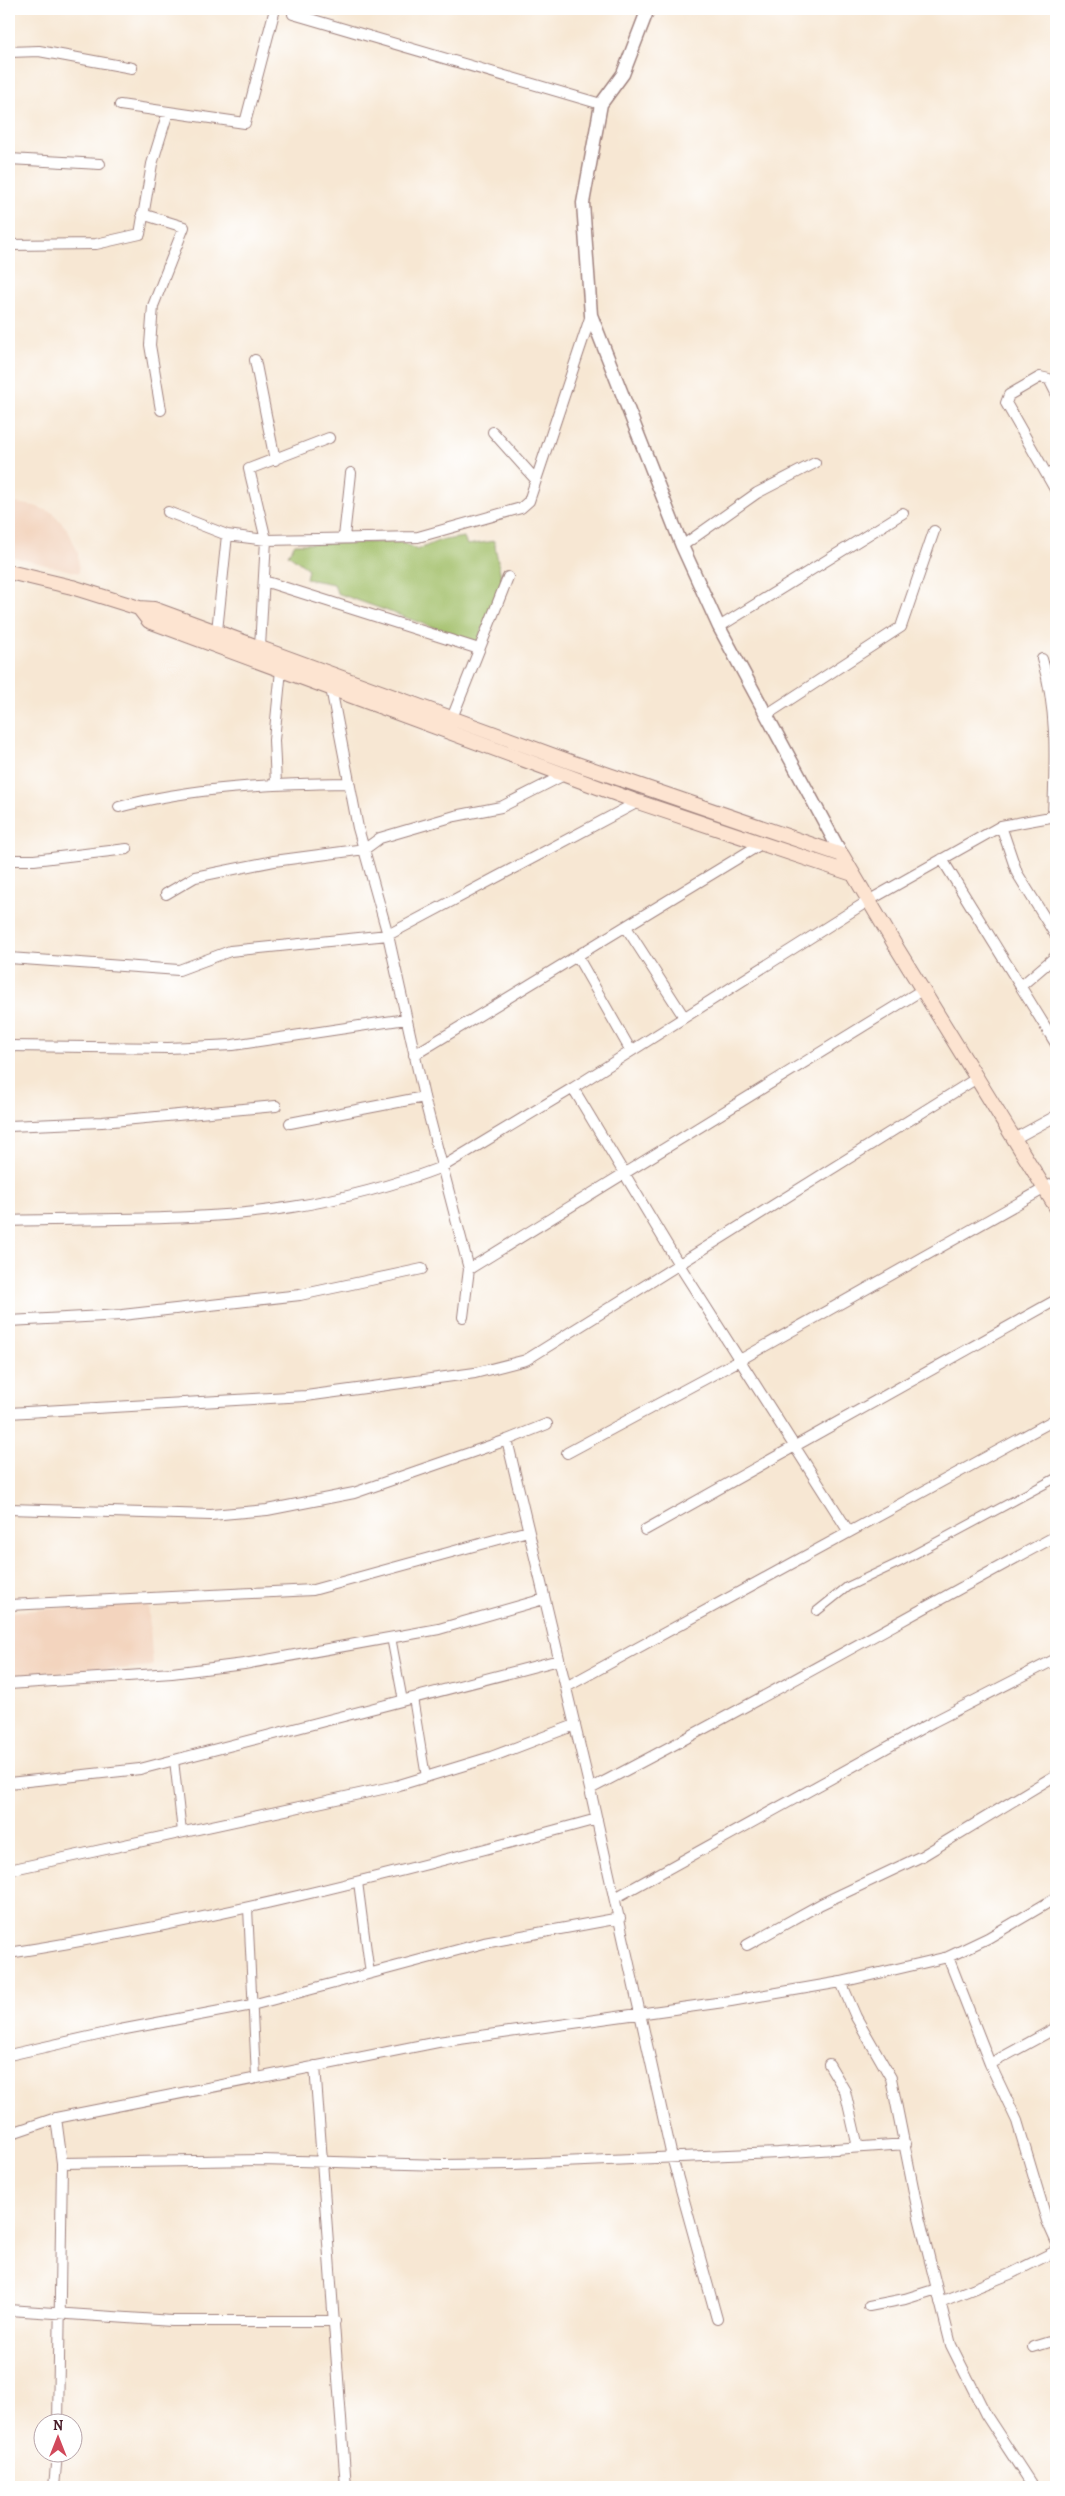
<svg xmlns="http://www.w3.org/2000/svg" width="1065" height="2496" font-family="Alegreya,serif">
<style>
.built{fill:#f3d4be}
.green{fill:#a0be66;stroke:#756e48}
.lines{fill:none;stroke-linecap:round;stroke-linejoin:round}
.pedestrian-casing{stroke:#a0837f;stroke-width:10}
.minor-casing{stroke:#a0837f;stroke-width:12}
.tertiary-casing{stroke:#a0837f;stroke-width:15}
.secondary-casing{stroke:#a0837f;stroke-width:16}
.pedestrian{stroke:#fff;stroke-width:8}
.minor{stroke:#fff;stroke-width:10}
.tertiary{stroke:#fff;stroke-width:12}
.secondary{stroke:#fde4d1;stroke-width:14}
</style>
<rect width="100%" height="100%" fill="#fff"/>
<filter id="ink" filterUnits="userSpaceOnUse"><feTurbulence type="fractalNoise" baseFrequency=".02" numOctaves="2"/><feDisplacementMap in="SourceGraphic" scale="10" xChannelSelector="R" yChannelSelector="G"/><feConvolveMatrix kernelMatrix="1 2 1 2 8 2 1 2 1" color-interpolation-filters="sRGB"/></filter>
<filter id="wash" filterUnits="userSpaceOnUse"><feTurbulence type="fractalNoise" baseFrequency=".0096" numOctaves="4" result="noise"/><feDisplacementMap in="SourceGraphic" scale="20" xChannelSelector="R" yChannelSelector="G"/><feGaussianBlur stdDeviation="1.12" result="paint"/><feColorMatrix in="noise" values="0 0 0 0 0 0 0 0 0 0 0 0 0 0 0 0 0 1.4 0 .05"/><feComposite in="paint" operator="in"/></filter>
<g filter="url(#wash)">
<rect width="100%" height="100%" fill="#f7e7d3"/>
<path class="built" d="M9,502L35,506L53,513L68,530L78,553L79,573L9,556Z
M148,1602L153,1666L9,1678V1612Z"/>
<path class="green" d="M464,537L467,545L494,541L502,581L477,643L337,593L334,584L306,579L308,569L288,554L295,544L402,542L417,550L438,541Z"/>
</g>
<g filter="url(#ink)">
<g class="lines">
<defs>
<path id="pedestrian" d="M817,1611L847,1587L898,1563L1056,1478
M391,1637L403,1701
M413,1698L426,1777
M174,1760L182,1832
M358,1882L370,1974
M248,1908L256,2077"/>
<path id="minor" d="M293,14L601,104
M9,52L39,51L132,68
M120,105L245,123L275,9
M9,159L100,164
M142,214L184,227L153,306L150,345L161,410
M9,245L96,244L140,234L152,164L168,112
M255,360L275,460
M1056,393L1049,379L1040,377L1009,395L1006,403L1056,491
M493,432L536,480
M168,512L227,535L266,540L418,537L521,508L529,501L591,315
M344,537L351,473
M682,546L757,493L815,463
M264,581L479,649
M719,627L903,513
M217,631L227,535
M260,647L266,540L249,469L329,438
M1042,659C1058,710 1055,763 1053,816
M331,688L358,828L388,935L424,1097L469,1269L463,1317
M766,715L901,627L934,531
M452,718L508,577
M276,784L274,740L281,670
M119,807C193,787 271,784 348,783
M1001,826L1017,873L1056,936
M942,859L1056,1044
M9,860H34L127,849
M166,894L195,877L274,861L365,849L380,838L455,816L501,807L564,775
M626,927L684,1017
M577,956L631,1051
M9,958L179,970L230,951L388,935L638,802
M1021,986L1056,956
M9,1046L168,1048L233,1045L406,1019
M414,1055L761,844
M573,1088L678,1263L849,1532
M290,1123L424,1097
M9,1126L102,1122L276,1106
M1014,1139L1056,1116
M9,1221C101,1218 202,1222 292,1207C342,1199 395,1185 442,1167L573,1088L868,901L1001,826L1056,816
M469,1269L922,990
M9,1321L122,1315L300,1295L422,1269
M9,1413L306,1396L475,1373L526,1360L977,1078
M507,1440L590,1789L672,2157L717,2319
M567,1453L740,1360L1056,1182
M9,1509L211,1515L267,1510L354,1493L507,1440L547,1424
M645,1530L1056,1300
M9,1605L313,1590L528,1531
M9,1684L172,1673L244,1664L439,1629L544,1599
M566,1687L1056,1419
M9,1783L140,1769L559,1660
M590,1789C747,1708 901,1620 1056,1536
M9,1870L396,1786L491,1757L575,1725
M615,1898L933,1722L1056,1659
M747,1945L821,1904L922,1856L1056,1775
M9,1953C208,1922 403,1872 597,1819
M948,1957L990,2064L1017,2121L1047,2221L1056,2241
M841,1982L856,2017L891,2078L919,2217L951,2345L986,2415L1033,2487
M9,2055L120,2030L252,2005L484,1943L620,1918
M829,2064L845,2091L858,2147
M990,2064L1056,2028
M315,2066L346,2487
M56,2118L62,2163L58,2424
M9,2134L56,2118L438,2042L731,2001L841,1982L948,1957L988,1938L1056,1898
M62,2163L262,2160L442,2165L513,2164L778,2153L906,2144
M940,2302L1010,2274L1056,2251
M869,2306L905,2299L937,2289
M9,2310L172,2321H335
M1033,2347L1056,2340
M54,2487L57,2454"/>
<path id="tertiary" d="M648,9L623,74L601,104L583,203L591,315L682,546L719,627L842,855"/>
<path id="secondary" d="M9,572L72,587L139,608L154,609L571,762L842,855L895,945L1056,1207
M139,608L149,621L638,802L853,874"/>
</defs>
<use href="#pedestrian" class="pedestrian-casing"/>
<use href="#minor" class="minor-casing"/>
<use href="#tertiary" class="tertiary-casing"/>
<use href="#secondary" class="secondary-casing"/>
<use href="#pedestrian" class="pedestrian"/>
<use href="#minor" class="minor"/>
<use href="#tertiary" class="tertiary"/>
<use href="#secondary" class="secondary"/>
</g>
</g>
<rect width="1065" height="2496" fill="none" stroke="#fff" stroke-width="30"/>
<g transform="translate(58 2438)"><circle r="24" fill="#ffffff" stroke="#b7a5aa"/>
<path d="M0-4L9 19L0 12L-9 19Z" fill="#d1495b"/>
<text y="-8" font-size="14" font-weight="bold" text-anchor="middle" fill="#4a1f2b">N</text>
</g>
</svg>
